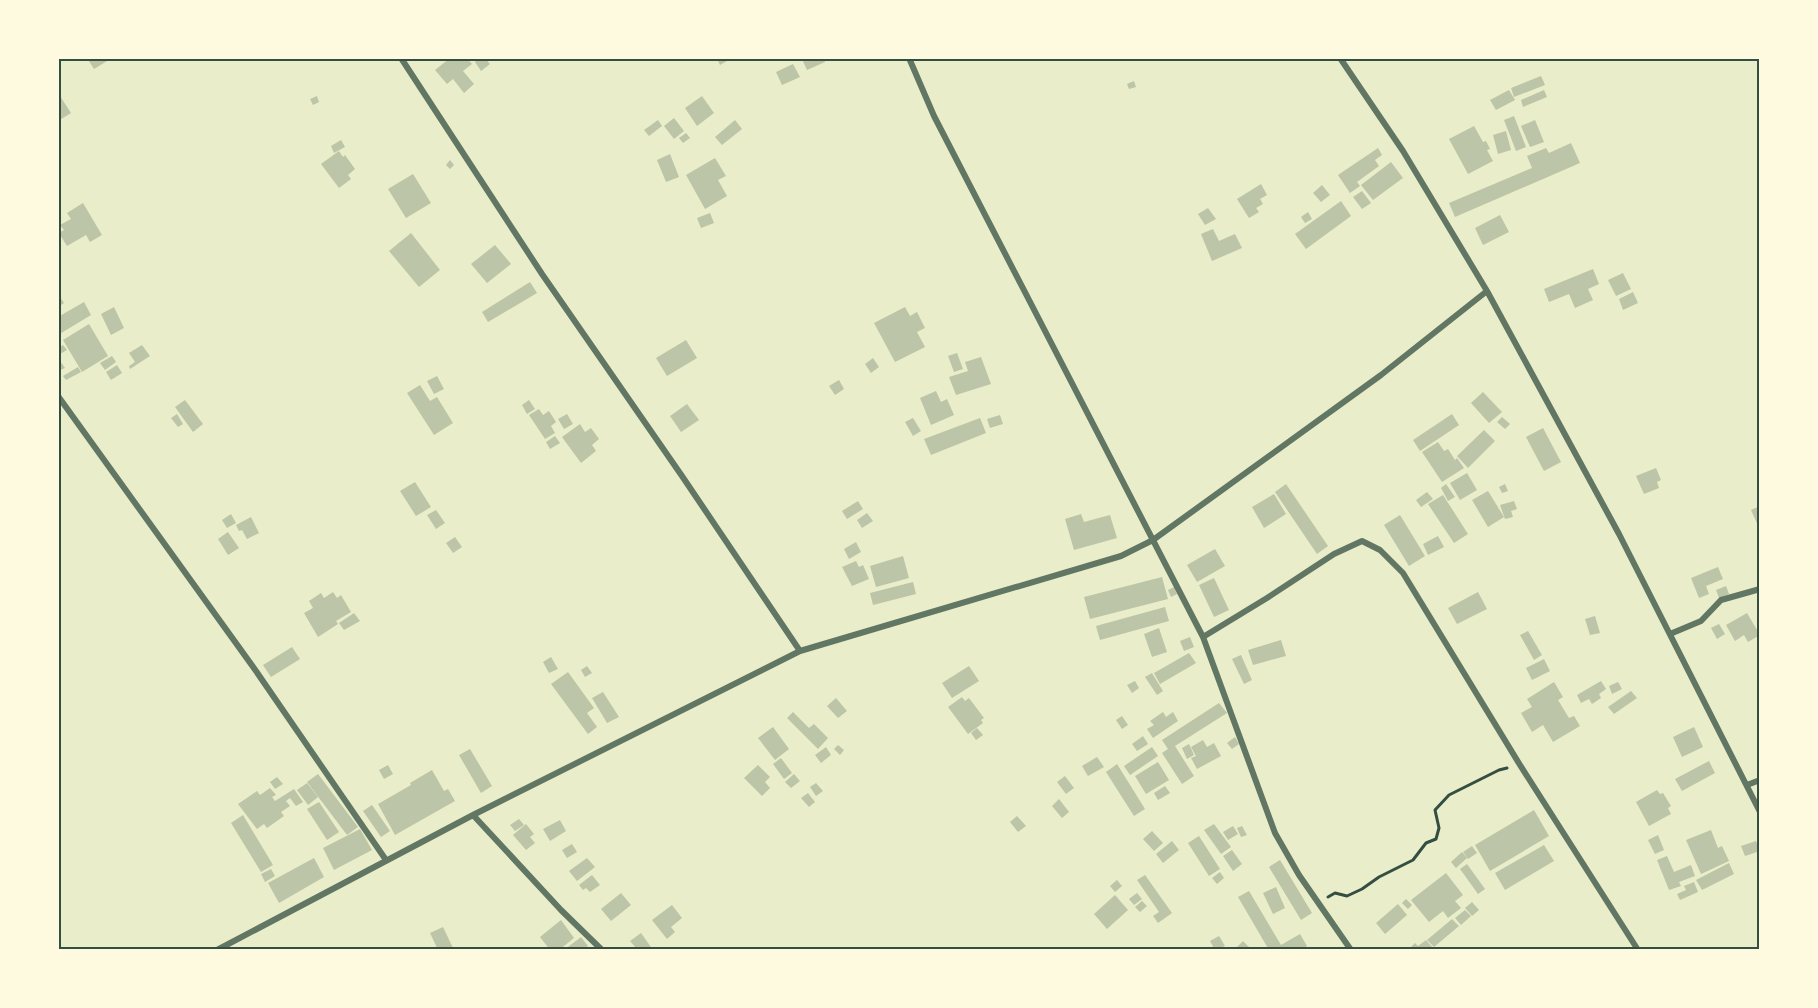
<svg xmlns="http://www.w3.org/2000/svg" width="1818" height="1008" font-family="'Space Grotesk',sans-serif">
<style>
.building{fill:#bcc5a7}
.lines{fill:none;stroke-linecap:round;stroke-linejoin:round}
.path{stroke:#344e41;stroke-width:3}
.minor{stroke:#617663;stroke-width:6}
.neatline{fill:none;stroke:#344e41;stroke-width:2}
</style>
<rect width="100%" height="100%" fill="#e9edc9"/>
<path class="building" d="M87,58H112L94,69Z
M450,58H467L472,64L463,71L474,84L464,93L453,79L447,84L435,70Z
M479,58H485L490,64L481,71L475,62Z
M717,58H732L720,65Z
M824,58L825,62L807,70L802,59Z
M793,64L800,77L782,85L776,72Z
M1541,76L1545,85L1514,97L1511,88Z
M1134,81L1136,87L1129,89L1127,84Z
M1509,90L1515,100L1496,110L1490,100Z
M1544,90L1547,97L1523,107L1521,100Z
M58,93L71,113L58,121Z
M317,96L319,102L313,105L310,99Z
M702,96L714,113L697,126L685,108Z
M1514,116L1526,147L1516,151L1504,120Z
M674,118L684,131L674,139L664,126Z
M658,120L662,126L649,136L644,130Z
M735,120L742,129L722,145L715,137Z
M1535,120L1544,142L1530,147L1521,126Z
M1474,126L1483,142L1486,141L1490,149L1487,150L1493,161L1468,174L1449,139Z
M1506,131L1511,150L1498,154L1493,135Z
M686,133L690,138L683,143L679,138Z
M341,140L345,147L334,153L331,146Z
M1571,143L1580,163L1455,217L1449,203L1532,168L1527,156L1546,148L1549,153Z
M1378,148L1382,155L1375,160L1379,166L1357,182L1360,186L1350,193L1338,175Z
M339,151L343,157L345,155L355,169L348,175L351,179L339,188L321,164Z
M670,154L679,177L666,182L657,160Z
M715,158L726,176L718,180L727,196L705,209L686,175Z
M450,160L454,165L450,169L446,165Z
M1391,162L1403,178L1373,200L1361,185Z
M413,174L431,203L406,218L388,189Z
M1261,184L1267,195L1260,199L1263,204L1256,208L1259,212L1249,218L1237,199Z
M1322,185L1330,195L1321,202L1313,193Z
M1362,191L1371,203L1362,209L1353,197Z
M1341,201L1351,216L1306,249L1295,234Z
M83,203L102,235L90,242L86,235L67,246L59,233L64,230L60,225L71,219L67,213Z
M1208,208L1216,219L1205,225L1198,214Z
M1308,212L1312,219L1305,223L1301,217Z
M710,213L714,223L701,228L697,218Z
M1500,215L1509,232L1483,245L1475,228Z
M1213,229L1219,241L1235,234L1242,248L1212,261L1201,234Z
M411,233L440,270L419,287L389,251Z
M495,245L511,264L487,283L471,264Z
M1593,269L1599,284L1588,289L1593,300L1575,308L1569,294L1549,302L1544,289Z
M1623,273L1631,289L1616,296L1608,280Z
M530,282L537,293L488,322L482,312Z
M1633,292L1638,303L1623,310L1619,299Z
M58,294L64,303L58,307Z
M84,302L91,315L58,335V317Z
M114,307L124,328L111,335L101,314Z
M905,307L910,316L917,312L925,328L917,332L925,347L895,362L874,323Z
M89,324L108,356L82,372L63,340Z
M686,340L697,358L667,376L656,358Z
M63,345L67,350L58,355V348Z
M142,345L150,356L130,369L129,366L135,362L129,353Z
M957,353L963,369L954,372L948,356Z
M112,356L116,362L105,370L100,363Z
M981,357L991,384L956,395L949,377L968,371L965,362Z
M58,358L65,368L58,371Z
M873,358L879,367L871,373L865,364Z
M117,365L122,373L111,380L106,372Z
M78,367L81,372L66,380L63,376Z
M437,376L444,389L434,394L427,381Z
M839,380L844,389L835,395L829,386Z
M420,385L430,401L437,397L453,423L434,435L407,393Z
M936,391L941,402L947,399L954,415L931,425L920,398Z
M1483,392L1502,412L1489,423L1471,403Z
M185,400L203,424L193,432L175,407Z
M529,400L535,409L527,414L522,405Z
M687,404L699,420L681,432L670,416Z
M539,409L543,415L549,411L556,422L551,426L555,433L545,439L529,415Z
M177,414L183,424L178,427L171,418Z
M567,414L573,424L564,429L558,419Z
M1452,414L1459,425L1420,451L1413,440Z
M1000,415L1003,424L990,428L987,419Z
M1502,417L1510,424L1505,429L1497,422Z
M913,418L921,431L913,436L905,422Z
M980,418L986,433L931,455L924,439Z
M580,424L585,432L591,428L599,439L592,445L596,451L581,463L562,437Z
M1543,428L1561,462L1544,471L1526,437Z
M1484,430L1495,441L1468,468L1457,456Z
M555,436L560,443L550,449L546,442Z
M1438,442L1444,451L1448,449L1455,460L1457,458L1464,468L1442,482L1422,452Z
M1656,468L1661,480L1657,482L1659,488L1644,494L1636,476Z
M1467,473L1477,490L1460,500L1450,483Z
M415,482L431,507L416,516L400,491Z
M1286,484L1328,546L1317,554L1275,492Z
M1446,484L1455,497L1448,501L1441,488Z
M1505,484L1508,491L1502,493L1499,487Z
M1488,491L1504,517L1488,527L1472,500Z
M1427,492L1433,499L1421,507L1416,500Z
M1274,494L1286,514L1264,528L1252,507Z
M1443,495L1468,534L1454,543L1428,504Z
M858,501L863,509L847,519L842,511Z
M1514,501L1517,509L1511,511L1513,517L1505,519L1500,505Z
M1760,506V530L1751,510Z
M436,510L445,523L436,529L427,515Z
M867,513L873,521L862,528L857,520Z
M231,514L236,523L227,528L222,520Z
M1081,514L1084,522L1110,515L1117,538L1074,550L1065,519Z
M1400,515L1425,556L1409,566L1384,525Z
M251,517L259,533L247,539L242,530L239,531L236,525Z
M228,532L239,548L228,555L218,539Z
M1438,536L1444,547L1428,555L1423,544Z
M455,537L462,547L453,553L446,543Z
M856,542L861,552L849,559L844,549Z
M1215,549L1225,566L1197,582L1187,565Z
M903,556L909,578L876,587L870,566Z
M856,561L859,567L863,565L869,579L852,586L842,567Z
M1718,567L1723,579L1706,586L1709,594L1699,598L1691,578Z
M1162,577L1168,599L1090,619L1084,597Z
M1214,578L1229,610L1214,617L1199,585Z
M913,582L916,594L873,605L870,593Z
M1726,586L1729,594L1719,598L1716,590Z
M1174,587L1177,594L1171,597L1168,590Z
M333,592L337,598L341,595L351,612L336,621L338,624L318,637L304,613L313,608L309,601L321,593L324,598Z
M1478,592L1487,609L1457,624L1448,608Z
M1165,607L1169,621L1100,640L1096,626Z
M354,613L360,621L344,630L339,623Z
M1747,613L1760,635L1748,642L1744,635L1735,641L1726,625Z
M1595,616L1600,633L1590,635L1585,619Z
M1719,624L1725,634L1717,639L1711,628Z
M1159,628L1167,652L1152,657L1144,634Z
M1528,631L1542,655L1534,660L1520,635Z
M1190,637L1194,647L1184,651L1180,641Z
M1281,640L1286,656L1253,665L1248,650Z
M292,647L300,659L271,677L263,665Z
M1189,653L1196,663L1160,684L1154,673Z
M1241,655L1252,680L1244,684L1232,659Z
M551,657L558,669L549,673L543,662Z
M1544,659L1550,671L1532,680L1526,668Z
M587,666L592,673L585,677L581,670Z
M969,666L979,681L952,698L942,683Z
M568,672L594,708L587,713L597,727L588,734L551,684Z
M1152,673L1163,691L1157,695L1145,677Z
M1135,681L1139,688L1132,693L1127,685Z
M1601,681L1606,689L1599,694L1601,698L1592,704L1589,699L1581,703L1577,695Z
M1554,682L1563,697L1558,700L1569,718L1574,716L1580,726L1553,742L1543,725L1532,732L1521,713L1532,707L1527,699Z
M1618,682L1622,689L1612,694L1609,686Z
M1631,691L1637,698L1614,714L1608,707Z
M603,692L619,717L607,723L592,698Z
M962,697L965,701L969,698L984,718L981,720L983,723L968,734L948,707Z
M836,698L847,711L838,718L827,706Z
M1219,703L1227,713L1175,746L1194,776L1182,784L1162,753L1168,749L1162,740Z
M793,712L809,728L814,724L828,738L818,749L787,718Z
M1163,712L1166,717L1173,712L1178,721L1153,738L1147,729L1154,725L1150,721Z
M1122,716L1128,725L1122,729L1116,720Z
M773,727L789,749L775,760L758,738Z
M1694,727L1703,747L1682,757L1673,737Z
M977,728L983,735L976,740L971,733Z
M1143,736L1148,744L1137,751L1132,744Z
M1235,737L1239,744L1232,749L1227,743Z
M1203,740L1207,747L1214,743L1221,756L1197,769L1191,758L1196,756L1191,747Z
M1189,744L1194,755L1187,759L1182,748Z
M838,745L844,750L840,755L834,749Z
M826,747L831,755L821,763L815,755Z
M1152,747L1158,756L1130,775L1124,766Z
M470,749L492,786L481,793L459,755Z
M1097,757L1104,767L1088,776L1082,766Z
M781,758L792,773L784,779L773,764Z
M1709,761L1715,773L1682,791L1675,779Z
M1158,762L1169,780L1146,794L1135,776Z
M1117,764L1145,809L1134,816L1106,772Z
M388,765L393,774L384,779L379,770Z
M758,765L770,777L765,782L770,788L762,796L744,778Z
M432,770L444,791L448,789L455,801L395,835L378,804L411,785L410,783Z
M318,774L358,827L347,835L307,782Z
M794,774L800,781L791,788L785,782Z
M1065,776L1074,788L1066,794L1057,782Z
M277,777L283,784L275,789L270,782Z
M307,783L318,797L308,805L297,790Z
M816,783L823,791L816,796L810,787Z
M1165,786L1170,793L1158,800L1154,793Z
M270,788L276,795L272,797L275,801L294,789L303,802L296,806L290,798L286,801L290,806L281,812L284,816L267,828L264,824L257,829L238,804L257,791L260,795Z
M1657,790L1660,794L1663,793L1671,806L1668,808L1671,814L1649,826L1636,802Z
M808,793L815,802L809,807L801,798Z
M1059,799L1069,812L1062,818L1052,806Z
M319,802L339,832L327,840L307,809Z
M372,805L390,831L381,837L363,811Z
M1534,810L1549,836L1490,871L1475,845Z
M243,815L273,865L261,872L231,823Z
M1017,816L1026,826L1018,832L1010,822Z
M519,819L524,825L515,831L510,825Z
M560,820L566,831L550,841L543,829Z
M526,824L534,834L530,837L535,843L526,850L513,835Z
M1214,824L1231,847L1221,854L1204,830Z
M1233,826L1238,834L1228,840L1223,832Z
M1242,826L1247,835L1241,837L1237,828Z
M360,829L372,850L334,870L323,848Z
M1711,830L1718,848L1722,846L1729,861L1701,874L1686,840Z
M1152,831L1163,843L1154,851L1143,839Z
M1658,835L1664,850L1655,854L1648,840Z
M1199,836L1220,869L1209,876L1188,843Z
M1172,841L1179,850L1163,863L1156,854Z
M1756,841L1760,851L1745,856L1741,846Z
M572,844L577,852L567,858L562,850Z
M1544,845L1554,861L1505,890L1495,873Z
M1472,846L1477,853L1468,859L1463,852Z
M1232,850L1242,864L1233,871L1223,856Z
M1462,852L1467,858L1456,868L1451,862Z
M1667,856L1674,872L1691,865L1695,876L1679,882L1681,886L1669,890L1657,860Z
M314,858L324,877L279,903L268,883Z
M587,858L595,867L577,881L569,871Z
M1280,860L1312,913L1301,920L1269,867Z
M1729,863L1734,874L1702,890L1696,880Z
M1467,864L1485,889L1478,894L1460,869Z
M271,869L275,876L265,882L261,874Z
M1220,872L1224,878L1217,884L1212,878Z
M1446,873L1463,895L1455,901L1461,908L1448,918L1443,911L1429,922L1411,900Z
M592,875L600,885L590,892L586,888L583,890L579,885Z
M1145,875L1172,913L1158,923L1153,916L1159,912L1137,880Z
M1117,880L1122,886L1115,892L1110,886Z
M1694,882L1698,892L1680,900L1677,894L1686,890L1684,886Z
M1276,887L1285,908L1273,914L1263,893Z
M1249,891L1281,945L1300,934L1307,946L1302,950H1269L1238,897Z
M621,893L631,905L611,921L601,909Z
M1137,893L1142,899L1134,905L1129,899Z
M1115,895L1128,910L1107,929L1094,914Z
M1406,899L1412,905L1408,909L1402,903Z
M1142,901L1147,906L1140,912L1135,907Z
M1472,902L1479,910L1472,916L1465,908Z
M1398,904L1407,915L1385,934L1376,923Z
M672,905L682,918L671,927L675,932L667,939L652,920Z
M1465,910L1471,916L1461,925L1455,918Z
M1452,919L1459,926L1434,947L1427,940Z
M561,920L574,938L559,950H550L540,937Z
M443,927L453,948L449,950H438L430,933Z
M641,933L653,950H634L636,948L630,941Z
M1219,936L1225,946L1215,950L1210,941Z
M581,937L588,946L583,950H564Z
M1426,940L1433,948L1431,950H1408L1415,943L1418,946Z
M1243,941L1252,950H1234Z"/>
<g class="lines">
<path class="path" d="M1328,897L1335,893L1347,896L1362,889L1379,877L1413,860L1426,843L1436,839L1439,828L1435,810L1449,795L1499,770L1507,768"/>
<path class="minor" d="M401,58L542,274L682,476L800,651
M909,58L934,116L1203,637L1275,833L1299,875L1351,950
M1340,58L1403,151L1487,291
M58,396L256,671L386,860
M1670,634L1701,621L1721,600L1760,589
M1203,637L1267,598L1334,554L1362,541L1380,550L1403,573L1520,765L1638,950
M1747,785L1760,780
M473,815L561,910L602,950
M217,950L473,815L800,651L1121,556L1153,540L1381,375L1487,291L1619,534L1760,812"/>
</g>
<rect width="1818" height="1008" fill="none" stroke="#fefae0" stroke-width="120"/>
<rect x="60" y="60" width="1698" height="888" class="neatline"/>
</svg>
